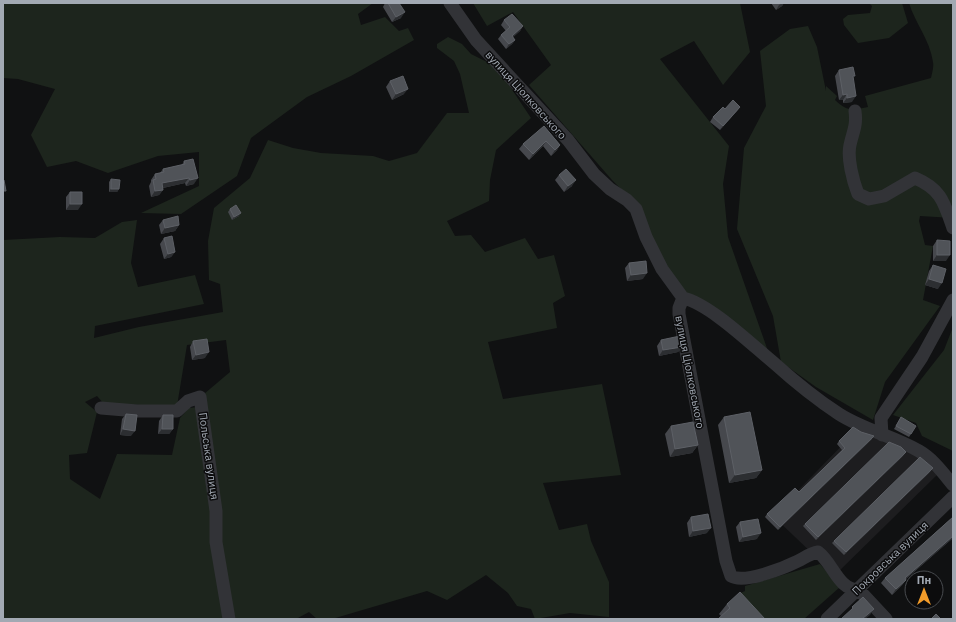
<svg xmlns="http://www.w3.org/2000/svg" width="956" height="622" font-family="'IBM Plex Sans',sans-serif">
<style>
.built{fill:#1d1d1f}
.green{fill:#1d251d}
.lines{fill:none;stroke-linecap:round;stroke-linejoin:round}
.minor{stroke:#323337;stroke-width:13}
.wall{fill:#46484d}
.shaded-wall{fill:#2c2e31}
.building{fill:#505358;stroke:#5d6066}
.labels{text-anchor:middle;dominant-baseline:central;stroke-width:3;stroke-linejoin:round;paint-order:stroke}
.street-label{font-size:11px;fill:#a2a9b3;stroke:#0c0c0d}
</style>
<rect width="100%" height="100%" fill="#101112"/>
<path class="built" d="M861,426L918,454L940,472L835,575L773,516Z"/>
<path class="green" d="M3,3H373L358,14L361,25L385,17L399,31L408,28L414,40L351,76L307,97L251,138L237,176L181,214L141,213L199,186V152L158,156L108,173L76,161L47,167L31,135L55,89L18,79L3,78Z
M473,3H740L750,52L723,85L694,41L660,59L729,146L723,184L728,237L769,354L683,291L660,258L638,206L612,180L529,85L551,65L513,12L487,26Z
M869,3H902L908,23L889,38L858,43L844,25L843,19L848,15L870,13L872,6Z
M909,3H953V218L920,216L919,221L925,245L933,246L923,300L940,306L885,382L873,420L816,387L781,362L773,316L737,229L744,148L766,106L760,51L790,29L808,26L817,47L826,91V86L837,96L835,100C848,112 851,110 868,107L865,96L931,78C932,73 934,67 933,62C930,40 915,23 909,3Z
M448,37L462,44L471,54L489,63L507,82L531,118L496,150L490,180L489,201L447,221L455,236L471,235L485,252L525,238L538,259L554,255L565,296L553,303L557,328L488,342L503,399L602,384L621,475L543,483L559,530L587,524L591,541L609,582V617L570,613L535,619L531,609L517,606L508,593L486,575L447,600L427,591L332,619H317L309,612L296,619H235L220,540L204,394L230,372L226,340L187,345L177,406L104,404L97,396L85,402L97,412L87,453L69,455L70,479L100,499L117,454L172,455L180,418L189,408L198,407L224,619H3V240L60,237L95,238L122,222L137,220L131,263L138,287L195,275L204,304L95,326L94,338L139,327L223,312L220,284L209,280L208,241L214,208L250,178L268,140L293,148L321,153L373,156L389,161L417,153L447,113H469L460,74L454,61L437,48V44Z
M953,327V451L922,436L916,423L893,415L944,350Z
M820,564L840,587L804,619H759L738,594L745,591V586Z"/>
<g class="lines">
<path class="minor" d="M450,3L476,40L568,140L594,174L610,189L627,200L636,209L646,237L662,269L683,298L679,308V314L726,561L731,576C744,584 784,568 798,561C804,558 811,553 818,552C833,563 838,590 859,590L886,619
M855,111C857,126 853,131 850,145C847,158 853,181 858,194L869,199L884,196L915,178C941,189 944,202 953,228
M683,298C710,304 752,345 774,363C794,381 816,399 839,414C864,430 893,436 919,451C933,459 943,473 953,485
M101,408L137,411H177L188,401L200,397L216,511V542L229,619
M882,435L881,418L922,357L953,300
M827,619L953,497"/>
</g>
<path class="wall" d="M385,3H399L401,18L392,22L383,7Z
M771,3H784L782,6L776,10Z
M504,20L523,26L520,31L513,37L515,40L512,44L506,49L498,39L501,35L506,31L501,25Z
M839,70L853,79L852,102L843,103V100H839L835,76Z
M390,81L404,94L392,100L386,87Z
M740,107L736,112L720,130L710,122L713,117L725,109Z
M544,126L560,145L557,150L551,156L543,146L529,160L519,149L523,144Z
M184,161L194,184L186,186L185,183L163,188V190L159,195L151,197L149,186L151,182V180L155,174L160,173L163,169L182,165Z
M559,175L572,186L564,192L555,180Z
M111,179L119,189L117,192H109V182Z
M70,192L78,210H66V197Z
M230,209L239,216L232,220L228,212Z
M163,220L179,225L175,231L161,234L159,225Z
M164,238L175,252L171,257L164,259L160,244Z
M937,240L946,261H933V246Z
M629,263L643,279L627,281L625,268Z
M933,265L938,289L925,285L929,271Z
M661,340L682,347L678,352L659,356L657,346Z
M193,341L205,358L192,360L190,347Z
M126,414L131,436L120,435L122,419Z
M163,415L173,429L169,434H158L159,421Z
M724,417L762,470L756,478L729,483L718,425Z
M901,417L911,434L909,437L894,429Z
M671,426L698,445L692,453L670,457L665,434Z
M872,439L778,530L765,517L767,514L799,492L842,450L837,444L839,441Z
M904,455L816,540L803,526L805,524Z
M931,471L844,555L832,543L834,541Z
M691,517L707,533L689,537L687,523Z
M953,517V538L906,579V580L902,585L892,595L881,583L885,578Z
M740,522L757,539L739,542L736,527Z
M727,604L765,619L721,616L719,614Z"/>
<path class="shaded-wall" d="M782,3H784L782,6L776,10L779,5Z
M405,12L401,18L392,22L396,17Z
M523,26L520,31L509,41L512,36Z
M515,40L512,44L506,49L509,44Z
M408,89L404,94L392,100L396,94Z
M847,94L843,100H839L843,95Z
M856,96L852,102L843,103L847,98Z
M740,107L736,112L720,130L723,126Z
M546,141L543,146L529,160L533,154Z
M560,145L557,150L551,156L555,150Z
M189,178L185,183L158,189L162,183Z
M198,178L194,184L186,186L190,180Z
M576,180L572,186L564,192L568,186Z
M111,189H119L117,192H109Z
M163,190L159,195L151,197L155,191Z
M70,204H82L78,210H66Z
M241,213L239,216L232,220L234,217Z
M179,225L175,231L161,234L165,228Z
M175,252L171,257L164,259L168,254Z
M937,255H950L946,261H933Z
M647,273L643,279L627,281L631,275Z
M929,279L942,283L938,289L925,285Z
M682,347L678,352L659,356L663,350Z
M209,352L205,358L192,360L196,355Z
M123,429L135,431L131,436L120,435Z
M162,429H173L169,434H158Z
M874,436L872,439L778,530L780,527Z
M698,445L692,453L670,457L675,449Z
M906,452L904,455L816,540L818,537Z
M933,468L931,471L844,555L846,552Z
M762,470L756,478L729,483L735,475Z
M711,528L707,533L689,537L693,531Z
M761,533L757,539L739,542L743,537Z
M953,536V538L901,583L905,578Z
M906,580L902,585L892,595L896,589Z
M874,609L870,615L865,619H862Z"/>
<path class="building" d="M388,3H399L405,12L396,17Z
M512,14L523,26L512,36L515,40L509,44L501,35L510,27L504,20Z
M853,67L855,76H853L856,96L847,98V94L843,95L839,70Z
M403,76L408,89L396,94L390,81Z
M733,100L740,107L723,126L713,117L723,107L725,109Z
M544,126L560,145L555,150L546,141L533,154L523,144Z
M193,159L198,178L190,180L189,178L162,183L163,190L155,191L153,180L156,179L155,174L164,172L163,169L185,164L184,161Z
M566,169L576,180L568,186L559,175Z
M111,179L120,180L119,189H111Z
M3,180H4L6,191H3Z
M70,192H82V204H70Z
M236,205L241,213L234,217L230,209Z
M178,216L179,225L165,228L163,220Z
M172,236L175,252L168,254L164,238Z
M937,240L950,241V255H937Z
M646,261L647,273L631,275L629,263Z
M933,265L946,269L942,283L929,279Z
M680,336L682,347L663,350L661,340Z
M207,339L209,352L196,355L193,341Z
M750,412L762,470L735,475L724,417Z
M126,414L137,415L135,431L123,429Z
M163,415H173V429H162Z
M901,417L916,426L911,434L896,426Z
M693,422L698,445L675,449L671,426Z
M853,427L861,432L874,436L780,527L767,514L795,488L799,492L845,448L839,441Z
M889,442L901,447L906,452L818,537L805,524Z
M920,457L933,468L846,552L834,541Z
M708,514L711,528L693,531L691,517Z
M953,517V536L905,578L906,580L896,589L885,578Z
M758,519L761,533L743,537L740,522Z
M740,592L765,619H718L730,608L727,604Z
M863,597L874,609L862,619H841L853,608L852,607Z
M936,614L941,619H931Z"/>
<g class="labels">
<g class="street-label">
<text transform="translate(526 95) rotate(48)">вулиця Ціолковського</text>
<text transform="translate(690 372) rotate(79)">вулиця Ціолковського</text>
<text transform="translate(209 456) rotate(82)">Польська вулиця</text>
<text transform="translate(890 558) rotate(-44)">Покровська вулиця</text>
</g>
</g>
<rect width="956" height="622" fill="none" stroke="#a2a9b3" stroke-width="8"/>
<g transform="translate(924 590)"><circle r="19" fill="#0c0c0d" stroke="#484b4f"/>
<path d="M0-3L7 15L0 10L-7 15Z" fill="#f19b2a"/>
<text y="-6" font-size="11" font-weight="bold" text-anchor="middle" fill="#a2a9b3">Пн</text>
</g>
</svg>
